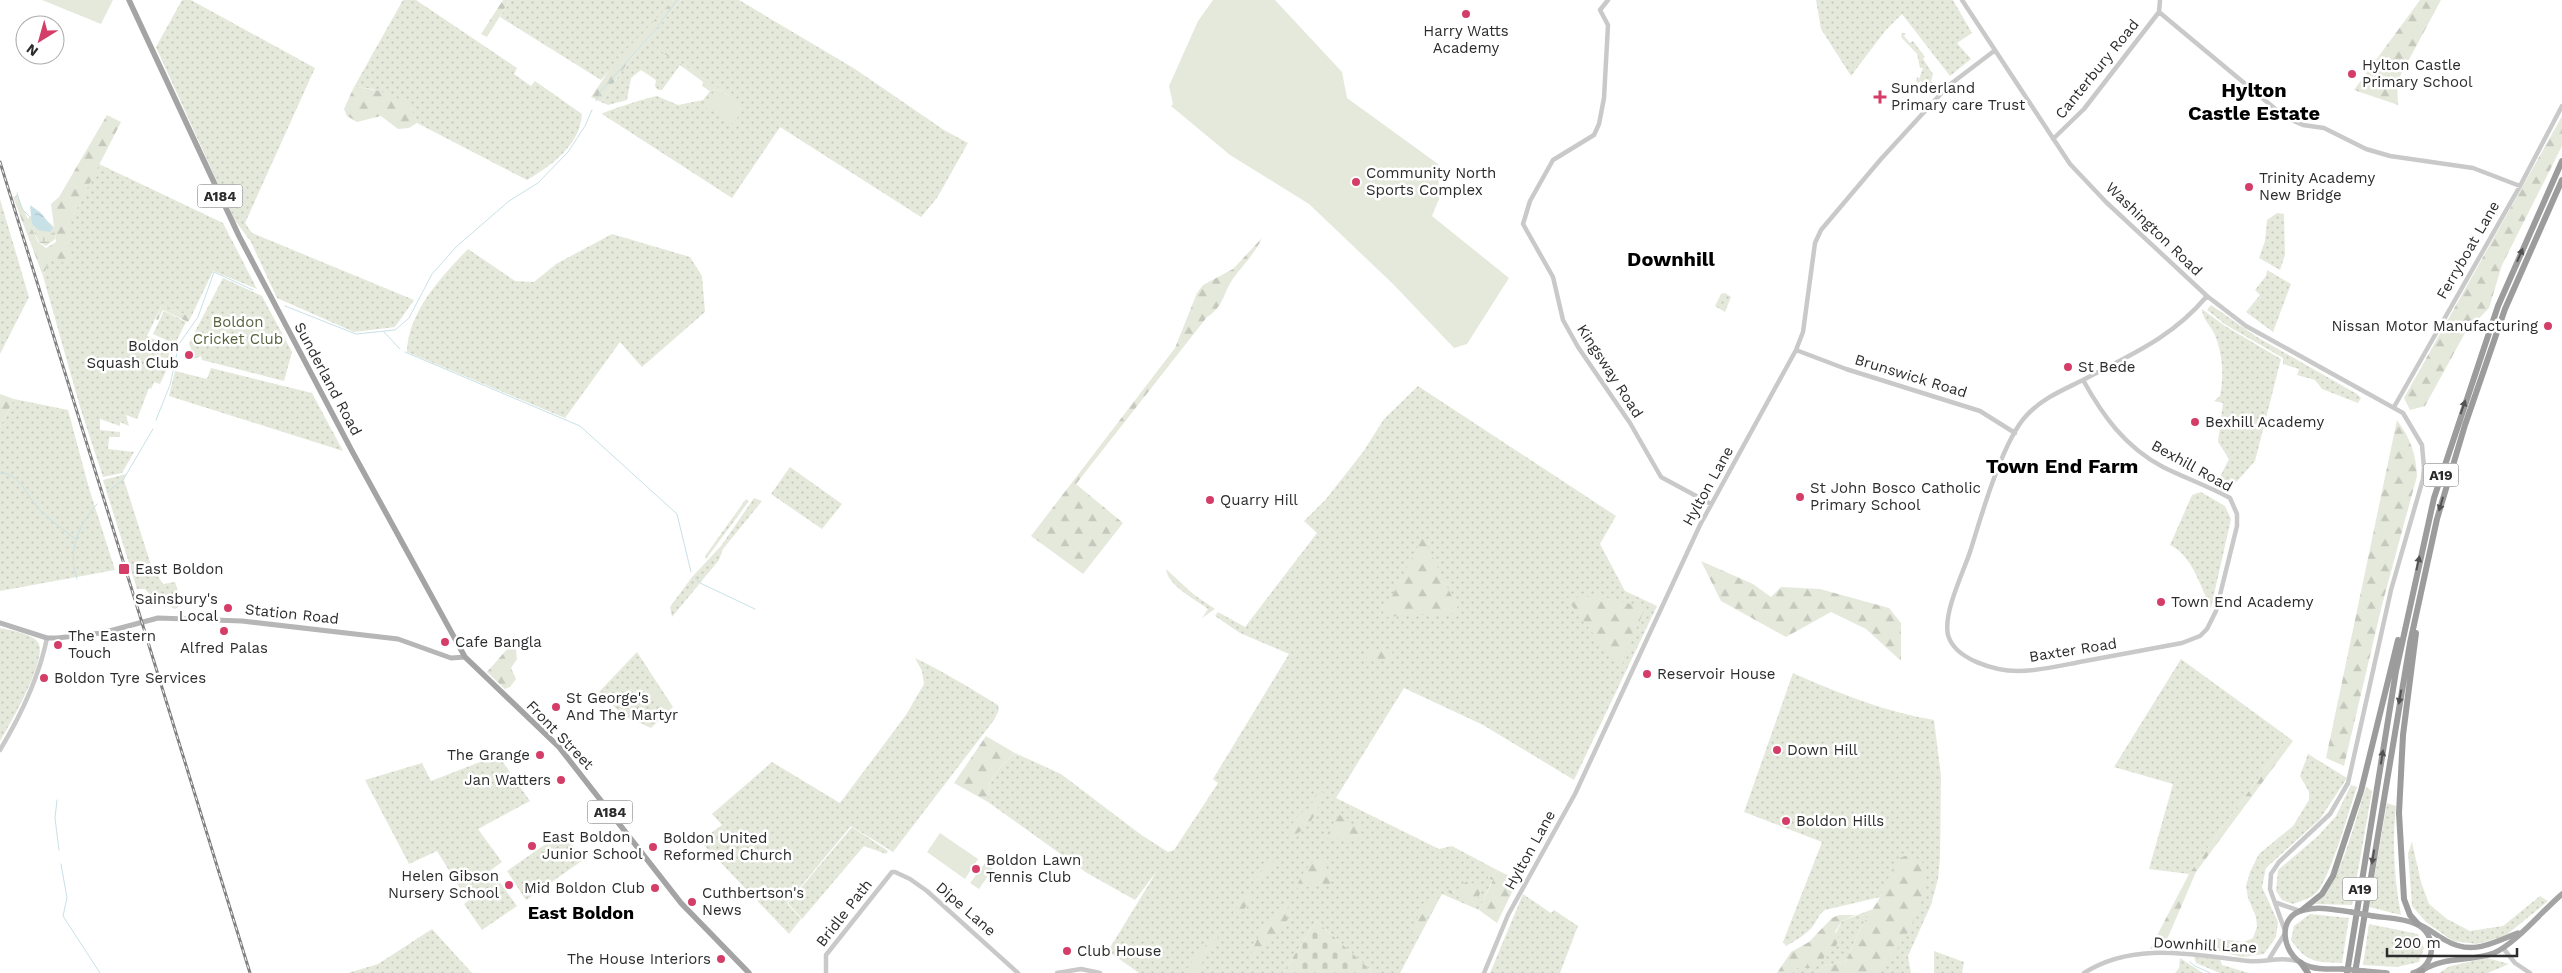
<svg xmlns="http://www.w3.org/2000/svg" width="2562" height="973" font-family="'Work Sans',sans-serif">
<style>
.green{fill:url(#green-dots)}
.forest{fill:url(#forest-firs)}
.wetland{fill:url(#wetland-marsh)}
.cemetery{fill:url(#cemetery-stones)}
.pitch{fill:#e5e9db}
.water{fill:url(#water-ripples)}
.lines{fill:none;stroke-linecap:round;stroke-linejoin:round}
.stream{stroke:#c8e1e7;stroke-width:1}
.tertiary{stroke:#c9c9c9;stroke-width:4.5}
.secondary{stroke:#b6b6b6;stroke-width:5}
.primary{stroke:#a4a4a4;stroke-width:5.5}
.trunk{stroke:#9c9c9c;stroke-width:6}
.rail-casing{stroke:#818181;stroke-width:3}
.rail{stroke:#fff;stroke-width:1;stroke-dasharray:4;stroke-linecap:butt}
.primary-bridge{stroke:#a4a4a4;stroke-width:5.5}
.oneway{fill:#535353}
.poi-dot{fill:#d43d67;stroke:#fff;stroke-width:2}
.labels{text-anchor:middle;dominant-baseline:central;stroke-width:5;stroke-linejoin:round;paint-order:stroke}
.shield{fill:#fff;stroke:#6b6b6b;stroke-width:1}
.shield-label{font-size:14px;font-weight:bold;fill:#2c2c2c}
.poi-label{font-size:15px;fill:#2c2c2c;stroke:#fff;text-anchor:start}
.street-label{font-size:15px;fill:#2c2c2c;stroke:#fff}
.park-label{font-size:15px;fill:#57633e;stroke:#fff}
.quarter-label{font-size:18px;font-weight:bold;fill:#000;stroke:#fff}
.district-label{font-size:20px;font-weight:bold;fill:#000;stroke:#fff}
</style>
<defs>
<pattern id="green-dots" width="8" height="8" patternUnits="userSpaceOnUse" patternTransform="scale(1.25)"><rect width="8" height="8" fill="#e5e9db"/><path d="M2 2h.1M6 6h.1" fill="none" stroke="#c5c8bc" stroke-width="1.8" stroke-linecap="round"/></pattern>
<pattern id="forest-firs" width="22" height="20" patternUnits="userSpaceOnUse" patternTransform="scale(1.25)"><rect width="22" height="20" fill="#e5e9db"/><path d="M5 1l3.5 6h-7zM16 11l3.5 6h-7z" fill="#c5c8bc"/></pattern>
<pattern id="wetland-marsh" width="20" height="14" patternUnits="userSpaceOnUse" patternTransform="scale(1.25)"><rect width="20" height="14" fill="#e5e9db"/><path d="M1 5h8M5 5V1M11 12h8M15 12V8" fill="none" stroke="#c5c8bc"/></pattern>
<pattern id="cemetery-stones" width="16" height="16" patternUnits="userSpaceOnUse" patternTransform="scale(1.25)"><rect width="16" height="16" fill="#e5e9db"/><path d="M2 7V4a2 2 0 0 1 4 0v3zM10 15v-3a2 2 0 0 1 4 0v3z" fill="#c5c8bc"/></pattern>
<pattern id="water-ripples" width="26" height="14" patternUnits="userSpaceOnUse" patternTransform="scale(1.25)"><rect width="26" height="14" fill="#c8e1e7"/><path d="M2 4q2-2 4 0t4 0M15 11q2-2 4 0t4 0" fill="none" stroke="#acc1c6"/></pattern>
</defs>
<rect width="100%" height="100%" fill="#fff"/>
<path class="green" d="M182,0H191L315,68L245,223L252,233L414,300L395,327L354,332L277,298L251,242L234,219L156,47Z
M403,0H416L517,68L514,74L531,86L535,81L582,114C580,145 551,166 527,180L417,123L411,109L373,89L354,87Z
M510,0H674L601,80L500,17Z
M681,0H739L855,69L944,130L968,143L937,198L921,217L780,127L732,198L602,114C605,111 650,97 657,96L678,105L703,100L710,91L716,89L735,99L662,51L680,65L662,90H658L655,86L656,80L641,70L631,78L627,100L608,105L601,102L626,65Z
M1816,0H1953L1972,33L1957,43L1971,59L1950,76L1902,14L1885,31L1851,76L1821,29Z
M1902,33H1906L1904,36L1910,43L1913,41L1925,57L1923,59L1933,74L1931,81L1933,83L1926,89L1927,85L1921,81L1918,83L1916,81L1917,77L1919,79L1923,68H1920L1917,54L1901,37Z
M99,164L223,223L257,289L213,271L191,317L162,305L147,336L170,347L168,367L160,384L154,382L151,389L149,388L137,419L126,415L129,426L120,422V426L117,425L100,419V430L120,432V437H109L108,449L134,452L122,473L103,477L80,407L43,276L51,256L71,265V220Z
M0,199L29,297L0,354Z
M2277,213L2284,214L2285,255L2280,270L2259,258L2265,241L2267,220Z
M612,234L690,257L702,276L705,312L642,367L620,342L565,418L407,352C408,312 441,277 468,249L515,281L534,282L556,264Z
M2267,270L2291,284L2273,332L2246,312L2260,295L2255,290L2266,276Z
M223,278L262,296L292,352L284,381L202,360L201,356L194,359L189,343Z
M1725,293L1731,297L1725,312L1715,306L1721,294Z
M2211,305L2257,337L2357,394L2361,398L2358,403L2322,389L2315,380L2297,375L2299,369L2283,364V358L2226,325L2207,310Z
M2202,309L2225,326L2281,359L2255,461L2229,490L2222,491L2215,487L2229,459L2218,442L2223,403L2214,401L2220,396C2224,375 2223,354 2214,333C2210,325 2202,318 2202,309Z
M164,311L186,322L175,344L153,334Z
M211,368L312,393L343,451L169,396L175,371L207,379Z
M1418,386L1616,516L1600,544L1625,591L1657,606L1574,780L1483,725L1404,688L1336,798L1439,849L1452,846L1497,870L1479,910L1442,894L1400,973H1374L1316,921L1283,973H1139L1108,951L1157,871L1135,900L1087,873L988,802C987,777 999,769 1015,753L1061,774L1140,834L1168,852L1174,850L1218,783L1213,779L1289,654L1240,633L1215,616L1218,612L1245,627L1317,533L1304,521L1326,499L1363,452L1384,419Z
M14,399L68,410L89,488L115,570L0,591V427Z
M790,467L842,504L822,529L771,494Z
M126,474L124,480L152,568L163,584L175,582L182,604L175,609L153,598L145,589H137L103,480Z
M2201,492L2225,506L2231,519L2211,608C2201,588 2192,555 2170,545L2192,495Z
M754,498L762,501L723,549L719,560L672,617L670,607L692,577L721,546Z
M746,499L749,501L706,559L705,556Z
M1166,569L1193,594L1215,609L1202,618L1208,609C1195,599 1168,586 1166,569Z
M0,628C9,630 35,634 39,644C46,662 10,724 0,741Z
M637,652L673,707L651,728L623,715L599,692Z
M915,658C944,672 970,688 998,705L999,710L994,720L893,852L851,826L787,903L801,919L789,934L700,841L722,825L712,814L772,762L840,803L906,715L924,684L922,671Z
M2181,659L2288,737L2189,874L2149,869L2173,784L2114,767Z
M1793,673C1838,693 1885,712 1934,720L1941,776L1940,858L1938,879L1931,905L1908,956L1911,973H1873C1904,947 1919,912 1927,873L1898,859L1880,897L1825,910C1818,915 1818,919 1813,926C1807,934 1795,941 1786,946L1783,942L1822,842L1744,812Z
M2308,754L2347,778L2320,819L2266,868L2262,887L2278,922L2276,937L2264,954L2242,957L2214,950L2215,938L2244,942L2253,938L2257,927L2256,917L2248,898L2246,886L2250,872L2259,854L2293,826L2309,800V792L2300,776Z
M498,755L530,801L478,829L502,862L491,870L517,906L482,930L464,904L468,901L437,851L409,864L365,780L422,763L431,781Z
M2351,785L2357,787C2349,810 2331,876 2317,892C2310,899 2301,901 2293,904L2282,900L2276,891L2278,870L2318,836L2336,816Z
M2366,787L2372,791L2352,905L2315,904C2341,885 2355,819 2366,787Z
M2387,803L2396,806C2392,842 2394,879 2401,915L2369,907Z
M852,827L888,851L886,854L864,846L802,919L788,903Z
M563,832L583,860L526,900L507,871Z
M2412,842L2421,882L2429,904L2447,919L2470,931L2503,926L2540,896L2548,901L2505,936L2477,944L2453,941L2426,922L2412,906L2408,853Z
M1523,894L1551,913L1554,910L1578,926L1560,973H1490Z
M1873,909L1861,927L1846,961L1824,966L1816,973H1792L1796,968L1822,961L1842,921Z
M2310,914L2349,918L2342,963C2315,962 2307,963 2291,940L2294,926Z
M2369,924L2418,934L2424,948L2419,962L2397,967L2363,965Z
M432,929L472,973H348L378,964Z
M1934,951L1964,962L1962,973H1934Z
M2194,957L2220,959L2222,965L2249,973H2220L2196,963Z
M2180,958L2203,973H2175L2179,968Z
M2487,958L2509,964L2488,973H2439L2450,966Z"/>
<path class="forest" d="M503,0H510L487,37L481,34Z
M674,0H681L626,65L601,102L591,97L617,59Z
M2420,0H2441L2397,82L2398,105L2354,90Z
M650,43L739,101L716,89L710,91L702,86L703,82Z
M354,87C373,89 397,93 410,108C414,112 415,119 417,123L409,128L398,129L381,116L357,122L347,116L344,109Z
M107,115L121,122L71,220V266L51,257L43,276L13,197L17,195L38,242L46,248L56,242L51,204L59,197Z
M2562,116V146L2502,265L2489,308L2465,333L2425,406L2410,410L2404,398Z
M1262,238C1255,253 1245,263 1235,276C1223,291 1225,306 1207,317L1076,484L1123,523L1083,574L1031,536L1175,348L1197,293L1203,285L1233,269Z
M162,305L191,317L188,322L163,310L158,320L156,319Z
M0,394L14,399L0,427Z
M2397,420C2410,438 2416,453 2417,476L2382,605L2344,766L2326,758Z
M1423,537L1460,613L1381,617Z
M1701,561L1753,584L1771,597L1781,587L1820,589L1889,608L1901,623V661L1866,629L1831,612L1786,637L1721,601Z
M1601,596L1645,608L1620,669L1566,598Z
M515,640L517,659L511,668L516,679L510,687L505,689L487,672Z
M1392,649L1393,659L1367,661V650Z
M986,736L1015,753C999,769 987,777 988,802L954,783Z
M2288,737L2293,741L2196,872L2163,949H2150L2189,874Z
M1318,790L1324,793C1317,812 1309,833 1287,837L1285,834L1300,813L1309,810Z
M1339,814L1348,822L1362,828L1358,839L1325,838Z
M1905,856C1915,856 1927,862 1927,873C1927,892 1911,931 1900,945C1892,955 1883,965 1873,973H1816L1824,966L1846,961L1861,927L1878,901L1897,859Z
M1268,860H1272L1274,864L1257,886L1253,883Z
M1314,860L1323,861L1332,879L1330,885L1296,888L1303,873Z
M1480,862L1495,870L1494,876L1497,870L1518,880L1497,923L1479,910L1493,880L1488,878L1490,871L1479,864Z
M1467,881L1480,886L1481,891L1475,905L1444,890L1456,891Z
M1441,891L1416,939L1413,933C1419,911 1422,904 1441,891Z
M1247,893L1252,897L1239,917L1233,913Z
M1286,902L1288,907L1285,913L1288,919L1270,943L1251,956C1257,935 1269,916 1286,902Z
M1839,915H1855L1842,921L1835,932L1839,939L1836,946L1828,951L1822,961L1814,968H1796L1792,973H1777L1791,952L1809,942L1832,918Z
M1216,935L1218,937L1196,973H1184L1200,951Z"/>
<path class="wetland" d="M32,216L50,223L55,228V239L46,246L39,242L27,219Z"/>
<path class="cemetery" d="M1316,921L1374,973H1283Z"/>
<path class="pitch" d="M42,0H113L101,24Z
M1213,0H1275L1342,72L1347,98L1438,164L1439,199L1432,216L1509,278L1467,344L1454,348L1393,284L1309,204L1230,155L1171,106L1173,104L1169,86L1198,21Z
M716,89L745,107L733,124L704,106Z
M657,686L670,708L663,712L650,691Z
M940,833L978,859L965,879L927,852Z
M985,863L993,869L979,889L970,883Z"/>
<path class="water" d="M30,205L41,213L53,228L50,232L38,230L32,224Z"/>
<g class="lines">
<path class="stream" d="M596,101L601,91L656,29L677,0
M17,193L22,209L32,219
M285,306L356,334L395,330L409,318L432,274L456,247L509,201L538,183L568,152L585,126L592,110
M384,332L400,349
M405,352L580,426L677,514L691,572
M156,420L170,385L179,344L198,317L214,272L253,290
M0,473C20,473 27,496 38,508C49,520 63,529 75,539
M107,492L123,480L153,429
M695,577L700,583L755,609
M77,579C67,551 78,526 97,504
M57,800L55,818L59,850
M61,864L67,898L63,916L100,973
M2190,962L2195,966L2210,973"/>
<path class="tertiary" d="M1608,0L1600,10L1608,25L1604,98L1599,124L1594,135L1553,160L1530,201L1523,224L1553,277L1563,320L1578,347L1630,423L1661,477L1711,504
M1962,0L2070,164L2106,202L2207,296L2246,326L2403,413L2422,445L2424,468L2423,479L2391,590L2348,783L2330,814L2279,862L2271,874L2270,889L2285,931
M2159,12L2285,117L2303,125L2324,128L2366,149L2390,156L2473,168L2520,186
M2159,12L2160,0
M2053,139L2084,109L2159,12
M1796,350L1846,369L1980,411L2015,433
M2083,380C2103,416 2125,447 2163,467C2185,478 2208,486 2230,498L2237,514V526L2216,611L2207,629L2200,636L2182,643C2150,649 2118,655 2085,661C2063,665 2041,671 2018,671C1996,671 1955,660 1948,635C1943,613 1963,573 1970,552C1981,517 2002,442 2026,416C2041,399 2063,390 2083,380C2130,355 2172,338 2207,296
M2394,407L2520,186L2562,106
M0,750C21,715 39,678 47,638
M2277,903L2300,911
M2503,948L2515,963L2530,973
M2269,959L2284,935
M826,973V955L892,872H895L910,879L927,891L1018,973
M1057,973L1081,969L1100,973
M1484,973L1508,915L1575,794L1700,525L1796,350L1803,332L1815,243L1821,230L1881,159L1948,86L1994,51
M2084,973C2134,941 2193,955 2248,961C2266,963 2278,956 2297,961"/>
<path class="secondary" d="M0,623L47,638H57L102,633L158,618L242,621L398,639L451,658L465,657"/>
<path class="primary" d="M129,0L239,236L352,451L465,657L559,747L681,903L749,973
M2373,916C2386,918 2404,918 2416,924C2438,934 2436,967 2413,973
M2418,924C2428,928 2436,935 2445,940C2472,956 2492,943 2518,933
M2342,969C2329,969 2314,970 2303,964C2282,953 2276,916 2304,910C2319,906 2336,910 2351,912
M2423,970C2445,956 2471,962 2494,953C2515,944 2543,910 2562,894
M2364,971L2387,973"/>
<path class="trunk" d="M2416,633L2403,735L2399,813L2404,899L2410,915L2418,924
M2302,910L2322,894L2333,876L2361,791L2398,640
M2301,963L2308,973
M2347,973L2396,671L2434,498L2498,306L2562,161
M2355,973L2410,643L2437,519L2465,425L2505,309L2562,180
M2419,973L2422,971"/>
<defs>
<path id="rail" d="M0,162L250,973"/>
</defs>
<use href="#rail" class="rail-casing"/>
<use href="#rail" class="rail"/>
<path class="primary-bridge" d="M2351,912L2373,916
M2342,969L2364,971"/>
</g>
<defs><path id="oneway-solid" d="M-6-.8H1V-3.2L6.5 0L1 3.2V.8H-6Z" transform="scale(1.25)"/></defs>
<g class="oneway">
<use href="#oneway-solid" transform="translate(2520 255) rotate(-67)"/>
<use href="#oneway-solid" transform="translate(2463 407) rotate(-71)"/>
<use href="#oneway-solid" transform="translate(2441 504) rotate(106)"/>
<use href="#oneway-solid" transform="translate(2418 563) rotate(-78)"/>
<use href="#oneway-solid" transform="translate(2400 697) rotate(100)"/>
<use href="#oneway-solid" transform="translate(2382 757) rotate(-81)"/>
<use href="#oneway-solid" transform="translate(2373 857) rotate(99)"/>
</g>
<g class="poi-dot">
<circle cx="1466" cy="14" r="5"/>
<circle cx="2352" cy="74" r="5"/>
<path d="M1877.5 89.5h5v5h5v5h-5v5h-5v-5h-5v-5h5z"/>
<circle cx="1356" cy="182" r="5"/>
<circle cx="2249" cy="187" r="5"/>
<circle cx="2548" cy="326" r="5"/>
<circle cx="189" cy="355" r="5"/>
<circle cx="2068" cy="367" r="5"/>
<circle cx="2195" cy="422" r="5"/>
<circle cx="1800" cy="497" r="5"/>
<circle cx="1210" cy="500" r="5"/>
<rect x="118" y="563" width="12" height="12" rx="2.5"/>
<circle cx="2161" cy="602" r="5"/>
<circle cx="228" cy="608" r="5"/>
<circle cx="224" cy="631" r="5"/>
<circle cx="445" cy="642" r="5"/>
<circle cx="58" cy="645" r="5"/>
<circle cx="1647" cy="674" r="5"/>
<circle cx="44" cy="678" r="5"/>
<circle cx="556" cy="707" r="5"/>
<circle cx="1777" cy="750" r="5"/>
<circle cx="540" cy="755" r="5"/>
<circle cx="561" cy="780" r="5"/>
<circle cx="1786" cy="821" r="5"/>
<circle cx="532" cy="846" r="5"/>
<circle cx="653" cy="847" r="5"/>
<circle cx="976" cy="869" r="5"/>
<circle cx="509" cy="885" r="5"/>
<circle cx="655" cy="888" r="5"/>
<circle cx="692" cy="902" r="5"/>
<circle cx="1067" cy="951" r="5"/>
<circle cx="721" cy="959" r="5"/>
</g>
<g class="labels">
<g class="shield">
<rect x="197.5" y="184.5" width="45" height="23" rx="4"/>
<rect x="2423.5" y="463.5" width="35" height="23" rx="4"/>
<rect x="587.5" y="800.5" width="45" height="23" rx="4"/>
<rect x="2342.5" y="877.5" width="35" height="23" rx="4"/>
</g>
<g class="shield-label">
<text x="220" y="196">A184</text>
<text x="2441" y="475">A19</text>
<text x="610" y="812">A184</text>
<text x="2360" y="889">A19</text>
</g>
<g class="poi-label">
<text x="1466" y="31" text-anchor="middle">Harry Watts<tspan x="1466" dy="17">Academy</tspan></text>
<text x="2362" y="65">Hylton Castle<tspan x="2362" dy="17">Primary School</tspan></text>
<text x="1891" y="88">Sunderland<tspan x="1891" dy="17">Primary care Trust</tspan></text>
<text x="1366" y="173">Community North<tspan x="1366" dy="17">Sports Complex</tspan></text>
<text x="2259" y="178">Trinity Academy<tspan x="2259" dy="17">New Bridge</tspan></text>
<text x="2538" y="326" text-anchor="end">Nissan Motor Manufacturing</text>
<text x="179" y="346" text-anchor="end">Boldon<tspan x="179" dy="17">Squash Club</tspan></text>
<text x="2078" y="367">St Bede</text>
<text x="2205" y="422">Bexhill Academy</text>
<text x="1810" y="488">St John Bosco Catholic<tspan x="1810" dy="17">Primary School</tspan></text>
<text x="1220" y="500">Quarry Hill</text>
<text x="135" y="569">East Boldon</text>
<text x="218" y="599" text-anchor="end">Sainsbury's<tspan x="218" dy="17">Local</tspan></text>
<text x="2171" y="602">Town End Academy</text>
<text x="68" y="636">The Eastern<tspan x="68" dy="17">Touch</tspan></text>
<text x="455" y="642">Cafe Bangla</text>
<text x="224" y="648" text-anchor="middle">Alfred Palas</text>
<text x="1657" y="674">Reservoir House</text>
<text x="54" y="678">Boldon Tyre Services</text>
<text x="566" y="698">St George's<tspan x="566" dy="17">And The Martyr</tspan></text>
<text x="1787" y="750">Down Hill</text>
<text x="530" y="755" text-anchor="end">The Grange</text>
<text x="551" y="780" text-anchor="end">Jan Watters</text>
<text x="1796" y="821">Boldon Hills</text>
<text x="542" y="837">East Boldon<tspan x="542" dy="17">Junior School</tspan></text>
<text x="663" y="838">Boldon United<tspan x="663" dy="17">Reformed Church</tspan></text>
<text x="986" y="860">Boldon Lawn<tspan x="986" dy="17">Tennis Club</tspan></text>
<text x="499" y="876" text-anchor="end">Helen Gibson<tspan x="499" dy="17">Nursery School</tspan></text>
<text x="645" y="888" text-anchor="end">Mid Boldon Club</text>
<text x="702" y="893">Cuthbertson's<tspan x="702" dy="17">News</tspan></text>
<text x="1077" y="951">Club House</text>
<text x="711" y="959" text-anchor="end">The House Interiors</text>
</g>
<g class="street-label">
<text transform="translate(2097 69) rotate(-51)">Canterbury Road</text>
<text transform="translate(2154 229) rotate(44)">Washington Road</text>
<text transform="translate(2468 250) rotate(-60)">Ferryboat Lane</text>
<text transform="translate(1610 371) rotate(57)">Kingsway Road</text>
<text transform="translate(1911 376) rotate(17)">Brunswick Road</text>
<text transform="translate(328 379) rotate(62)">Sunderland Road</text>
<text transform="translate(2192 466) rotate(29)">Bexhill Road</text>
<text transform="translate(1708 486) rotate(-61)">Hylton Lane</text>
<text transform="translate(292 614) rotate(6)">Station Road</text>
<text transform="translate(2073 650) rotate(-9)">Baxter Road</text>
<text transform="translate(560 735) rotate(46)">Front Street</text>
<text transform="translate(1530 850) rotate(-61)">Hylton Lane</text>
<text transform="translate(966 909) rotate(41)">Dipe Lane</text>
<text transform="translate(844 913) rotate(-52)">Bridle Path</text>
<text transform="translate(2205 945) rotate(3)">Downhill Lane</text>
</g>
<g class="park-label">
<text x="238" y="322">Boldon<tspan x="238" dy="17">Cricket Club</tspan></text>
</g>
<g class="quarter-label">
<text x="581" y="912">East Boldon</text>
</g>
<g class="district-label">
<text x="2254" y="90">Hylton<tspan x="2254" dy="23">Castle Estate</tspan></text>
<text x="1671" y="259">Downhill</text>
<text x="2062" y="466">Town End Farm</text>
</g>
</g>
<g transform="translate(40 40) rotate(217)"><circle r="24" fill="#ffffff" stroke="#ababab"/>
<path d="M0-4L9 19L0 12L-9 19Z" fill="#d43d67"/>
<text y="-8" font-size="14" font-weight="bold" text-anchor="middle" fill="#2c2c2c">N</text>
</g>
<path d="M2387 948v8h130v-8" fill="none" stroke="#2c2c2c" stroke-width="2.5"/>
<text x="2394" y="948" font-size="15" fill="#2c2c2c" stroke="#ffffff" stroke-width="4" paint-order="stroke">200 m</text>
</svg>
